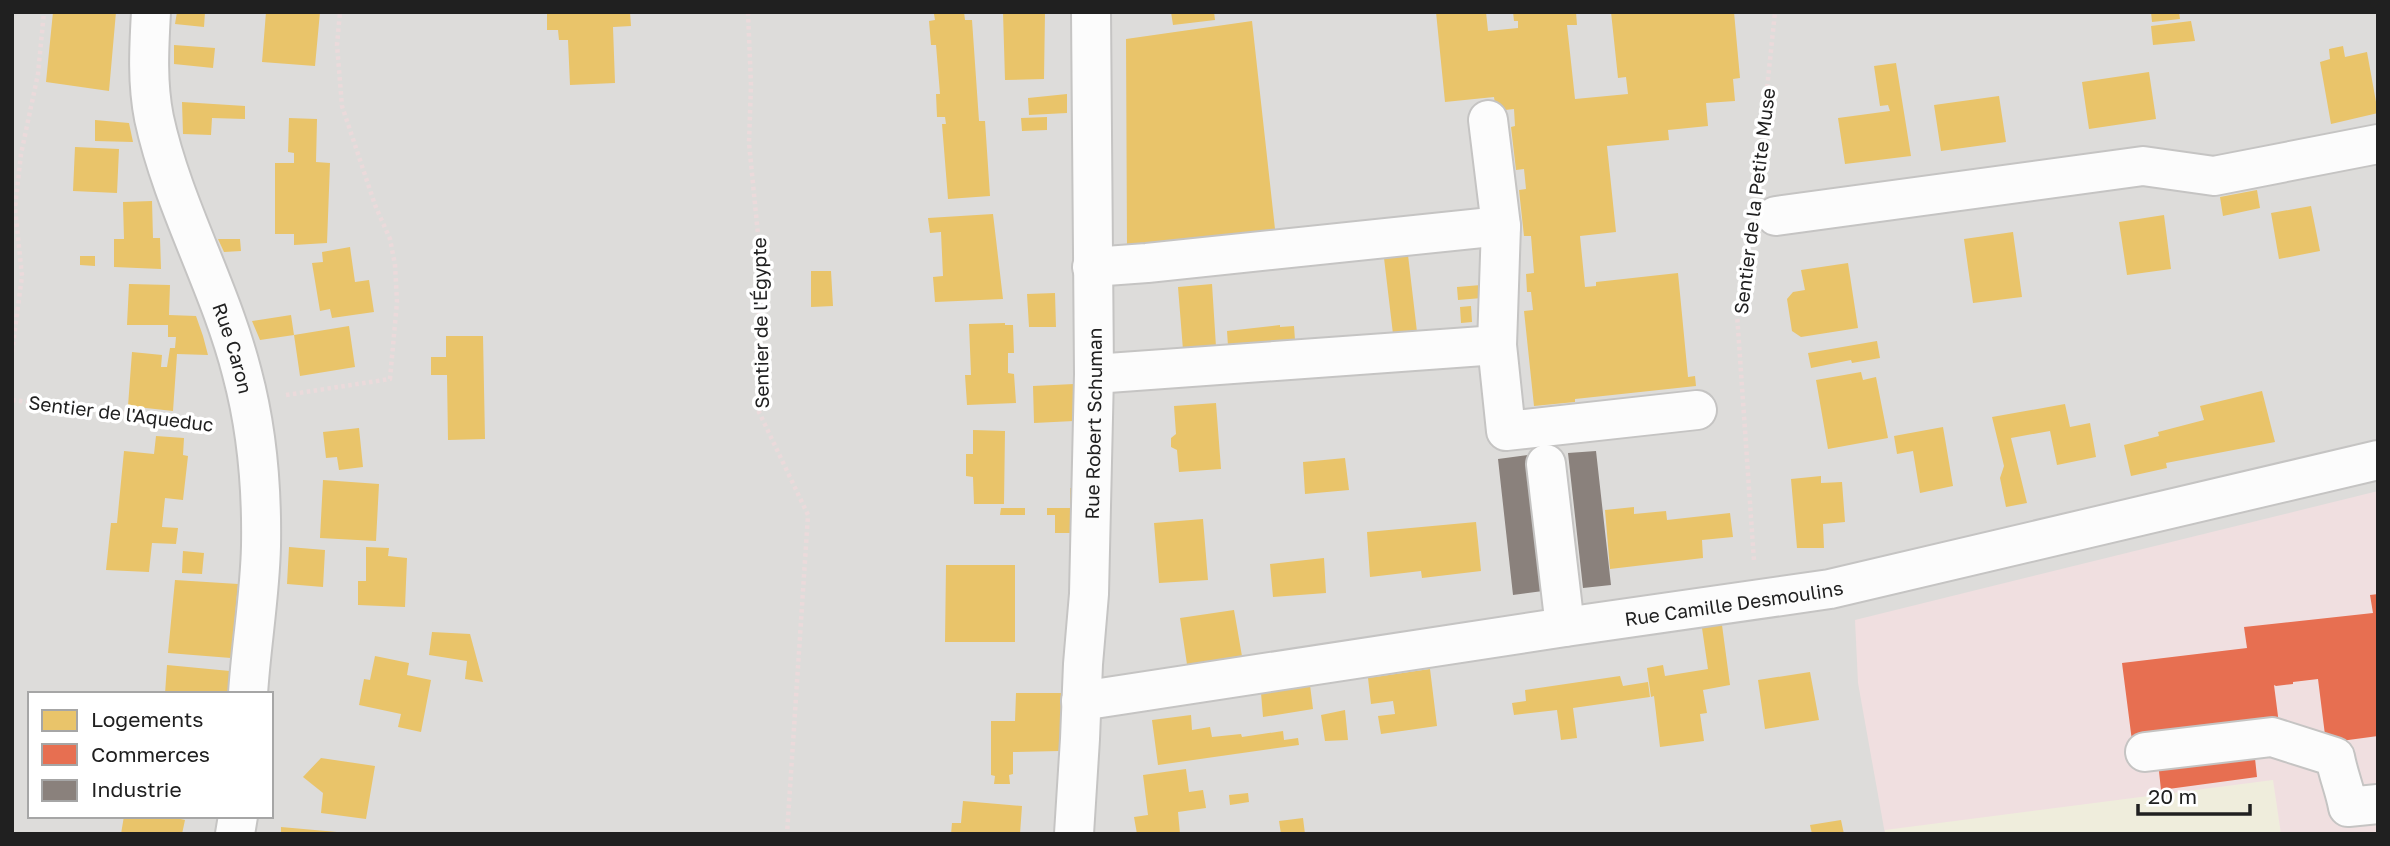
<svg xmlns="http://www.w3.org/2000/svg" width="2390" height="846" font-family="'Golos Text',sans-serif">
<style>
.residential{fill:#dddcda;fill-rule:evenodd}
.commercial{fill:#f0dfe0}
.farmland{fill:#efeddc}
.homes{fill:#e9c46a}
.shops{fill:#e76f51}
.industry{fill:#8a817c}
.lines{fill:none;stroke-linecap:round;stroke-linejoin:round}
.minor-casing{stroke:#c5c4c3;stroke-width:42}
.path{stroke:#ebdadb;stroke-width:4.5;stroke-dasharray:3.5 3.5;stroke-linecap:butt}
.minor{stroke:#fcfcfc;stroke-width:38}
.labels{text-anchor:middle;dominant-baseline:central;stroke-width:7;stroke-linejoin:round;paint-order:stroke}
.street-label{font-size:19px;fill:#202020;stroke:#fff}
</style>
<rect width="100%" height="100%" fill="#eeece9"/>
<path class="residential" d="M12,12H2378V834H12ZM30,694H271V816H30Z"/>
<path class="commercial" d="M2378,491V834H1885L1858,683L1855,620Z"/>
<path class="farmland" d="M2273,780L2281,834H1885V830Z"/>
<path class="homes" d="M53,12H116L109,91L46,82Z
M177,12H205L204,27L175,24Z
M266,12H320L315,66L262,62Z
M547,12H630L631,26L613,27L615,83L570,85L568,40H559L558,30H547Z
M964,12L965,20H972L979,121H985L990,196L948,199L942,124H946L945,117H937L936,94H940L936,45H931L929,21L935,20L934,14Z
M1003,12H1045L1044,79L1005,80Z
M1171,12H1214L1215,20L1173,25Z
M1436,12H1486L1488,31L1518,28V21H1514L1513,12H1576L1577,25H1567L1575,99L1628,94L1626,77L1618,78L1611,12H1734L1740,78L1733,79L1735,101L1706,103L1708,126L1668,130L1669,140L1607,146L1616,232L1580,236L1585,287L1596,286V282L1678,273L1688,377L1695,376L1696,386L1575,399V402L1534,406L1524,311L1533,310L1531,292H1527L1526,274L1534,273L1531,236H1524L1519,190L1526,189L1524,169L1516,170L1511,127L1515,126L1514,109L1496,111L1494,97L1445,102Z
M2151,12H2179L2180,19L2152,22Z
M1252,21L1275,229L1127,248L1126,39Z
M2191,21L2195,41L2153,45L2151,26Z
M174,45L215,48L213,68L174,64Z
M2343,46L2345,57L2367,52L2378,113L2331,124L2320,62L2330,59L2329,49Z
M1896,63L1911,156L1845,164L1838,118L1890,111L1888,105L1880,106L1874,66Z
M2149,72L2156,119L2089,129L2082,82Z
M1067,94V113L1029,115L1028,98Z
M1999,96L2006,142L1941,151L1934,105Z
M182,102L245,106V119L212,118L211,135L183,134Z
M1047,117V130L1022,131L1021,118Z
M289,118L317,119L316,162L330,163L327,243L294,245V234H275V163H294V153L288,152Z
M95,120L129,123L133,142L95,141Z
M75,147L119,149L117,193L73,191Z
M2257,190L2260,208L2223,216L2220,197Z
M152,201L153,238H160L161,269L114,267V239H124L123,202Z
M2311,206L2320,251L2279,259L2271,213Z
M993,214L1003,299L935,302L933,277L943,276L941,232L930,233L928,218Z
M2164,215L2171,269L2127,275L2119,222Z
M2013,232L2022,297L1973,303L1964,239Z
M218,239H240L241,251L224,252Z
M350,247L355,282L369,280L374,312L332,318L330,309L320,311L312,263L323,262L322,252Z
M1408,255L1417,332L1393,334L1384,258Z
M80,256H95V266L80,265Z
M1848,263L1858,328L1801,337L1792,331L1787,299L1793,292L1805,290L1801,270Z
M811,271H831L833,306L811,307Z
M129,284L170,285L169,315L196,316L203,336L208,355L177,354L173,411L128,406L132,352L162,355L161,367H167L170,348H175L176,337H168V325H127Z
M1212,284L1216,347L1183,350L1178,287Z
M1481,285L1482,298L1458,300L1457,287Z
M1055,293L1056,327H1029L1027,294Z
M1471,306L1472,322L1461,323L1460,307Z
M291,315L294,335L260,340L252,321Z
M1005,323V325H1013L1014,353H1008V373L1014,374L1016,403L967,405L965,375H971L969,324Z
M1280,325V327L1294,326L1295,340L1228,346L1227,331Z
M349,326L355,367L300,376L294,335Z
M446,336H483L485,439L448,440L447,375H431V357H446Z
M1877,341L1880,358L1852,363L1851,360L1811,368L1808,353Z
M1861,372L1863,380L1876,377L1888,438L1828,449L1816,380Z
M1074,384V421L1034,423L1033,386Z
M2262,391L2275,442L2166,463L2167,468L2131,476L2124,445L2159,436L2158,432L2204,420L2200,406Z
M1216,403L1221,469L1179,472L1177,450L1171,447V438L1176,434L1174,406Z
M2065,404L2070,427L2090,423L2096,457L2057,465L2050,431L2011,438L2027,503L2006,507L2000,478L2004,466L1992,417Z
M1943,427L1953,486L1920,493L1913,451L1897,454L1894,436Z
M359,428L363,467L339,470L337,457L326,458L323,432Z
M973,430L1005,431L1004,504H974L973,477L966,476V454H973Z
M156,436L184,438L183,455L188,456L183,500L165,498L162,527L178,528L176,544L152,543L149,572L106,570L111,523H117L124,451L154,454Z
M1345,458L1349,490L1305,494L1303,462Z
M1821,476V483L1842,482L1845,522L1823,524L1824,548H1797L1791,479Z
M323,480L379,484L376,541L320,538Z
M1070,488H1077L1075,533H1055V515H1047V508H1070Z
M1634,507V514L1666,511L1667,520L1730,513L1733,537L1702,540L1703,558L1610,569L1605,510Z
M1001,508H1025V515H1000Z
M1203,519L1208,580L1159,583L1154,523Z
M1476,522L1481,571L1422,578L1421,571L1370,577L1367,532Z
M289,547L325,550L323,587L287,584Z
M366,547L389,548L388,556L407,558L405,607L358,605V581H366Z
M183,551L204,553L202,574L182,573Z
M1324,558L1326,593L1273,597L1270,564Z
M946,565H1015V642H945Z
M175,580L238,584L231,658L168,653Z
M1234,610L1243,662L1188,671L1180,618Z
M1722,625L1730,685L1703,690L1707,713L1700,714L1704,741L1660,747L1654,696L1651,697L1647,668L1663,665L1665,676L1708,669L1702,628Z
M432,632L470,634L483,682L465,679L467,661L429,655Z
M375,656L409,663L407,675L431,680L421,732L398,727L401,714L359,705L364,679L370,680Z
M167,665L230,671L228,694H165Z
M1430,669L1437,726L1381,734L1378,716L1395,714L1393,701L1371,704L1368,678Z
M1810,672L1819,720L1765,729L1758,680Z
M1620,676L1623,686L1648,682L1650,697L1573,708L1577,738L1561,740L1557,710L1514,715L1512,703L1526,701L1525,690Z
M1310,685L1313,709L1263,717L1261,693Z
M1016,693H1064L1059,751L1013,752V774L1009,775L1010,784H994L995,776L991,775V721H1015Z
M1345,710L1348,740L1325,741L1321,715Z
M1191,715L1192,730L1210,727L1212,737L1241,734L1242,737L1283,731L1284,740L1298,738L1299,745L1158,765L1152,720Z
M321,758L375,766L366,819L321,813L323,793L303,777Z
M1186,769L1189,792L1203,790L1206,808L1178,812L1180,834H1137L1134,817L1148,815L1143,775Z
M1248,793L1249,802L1230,805L1229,795Z
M963,801L1022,806L1020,834H951L952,823H961Z
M124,816H168L185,820L182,834H121Z
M1303,818L1305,834H1281L1279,821Z
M1841,820L1844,834H1812L1810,825Z
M281,827L337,832V834H281Z"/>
<path class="shops" d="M2378,594V736L2326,743L2318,679L2293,682V684L2276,686L2274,685L2279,724L2132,741L2122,663L2247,648L2244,627L2373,613L2370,595Z
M2254,749L2257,777L2161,790L2158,762Z"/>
<path class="industry" d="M1596,451L1611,585L1583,588L1568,453Z
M1528,455L1543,591L1513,595L1498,459Z"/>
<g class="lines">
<defs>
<g id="minor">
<path id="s1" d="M151,12C149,48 147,83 154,118C173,206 220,286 242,373C257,429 262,488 261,546C260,595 251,645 248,694"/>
<path d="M1488,120L1501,226L1497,345L1506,431L1697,410"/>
<path d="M1776,216L2143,166L2214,176L2378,144"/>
<path d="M1092,267L1147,263L1501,226"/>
<path d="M1094,374L1497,345"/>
<path d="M1546,464L1565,627"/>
<path id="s2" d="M1081,701L1565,627L1830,589L2378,460"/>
<path d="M2145,752L2272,737L2335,757C2338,774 2345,790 2348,807L2378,804"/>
<path d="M235,834L238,816"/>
<path id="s3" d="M1074,834L1080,739L1083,664L1089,594L1094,374L1091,12"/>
</g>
</defs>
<use href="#minor" class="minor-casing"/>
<path class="path" d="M748,12L751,85L749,143L759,245V412L808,515L787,834
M1757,185L1775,12
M1749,243L1737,314L1754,561
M12,352L22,276L15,208L21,154L38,74L44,12
M286,395L390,379L397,302L395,265L390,239L375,205L342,106L337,45L340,12
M12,400L215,424"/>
<use href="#minor" class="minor"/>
</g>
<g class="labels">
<g class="street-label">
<text transform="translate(1754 201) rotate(-83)">Sentier de la Petite Muse</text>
<text transform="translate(760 323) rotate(-91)">Sentier de l'Égypte</text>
<text stroke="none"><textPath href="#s1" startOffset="350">Rue Caron</textPath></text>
<text transform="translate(121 413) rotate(7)">Sentier de l'Aqueduc</text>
<text stroke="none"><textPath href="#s3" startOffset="411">Rue Robert Schuman</textPath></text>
<text stroke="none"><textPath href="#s2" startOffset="660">Rue Camille Desmoulins</textPath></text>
</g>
</g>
<rect width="2390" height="846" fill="none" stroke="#202020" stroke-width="28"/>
<rect x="28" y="692" width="245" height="126" fill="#ffffff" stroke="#a6a6a6" stroke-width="2"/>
<rect x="42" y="710" width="35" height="21" fill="#e9c46a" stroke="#a6a6a6" stroke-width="2"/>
<text x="91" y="727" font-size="21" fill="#202020">Logements</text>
<rect x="42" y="744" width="35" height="21" fill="#e76f51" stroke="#a6a6a6" stroke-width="2"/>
<text x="91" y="762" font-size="21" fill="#202020">Commerces</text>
<rect x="42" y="780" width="35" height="21" fill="#8a817c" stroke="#a6a6a6" stroke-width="2"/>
<text x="91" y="797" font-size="21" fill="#202020">Industrie</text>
<path d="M2138 804v10h112v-10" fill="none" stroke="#202020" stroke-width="3.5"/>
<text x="2148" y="804" font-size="21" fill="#202020" stroke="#ffffff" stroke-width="5" paint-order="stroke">20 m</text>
</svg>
